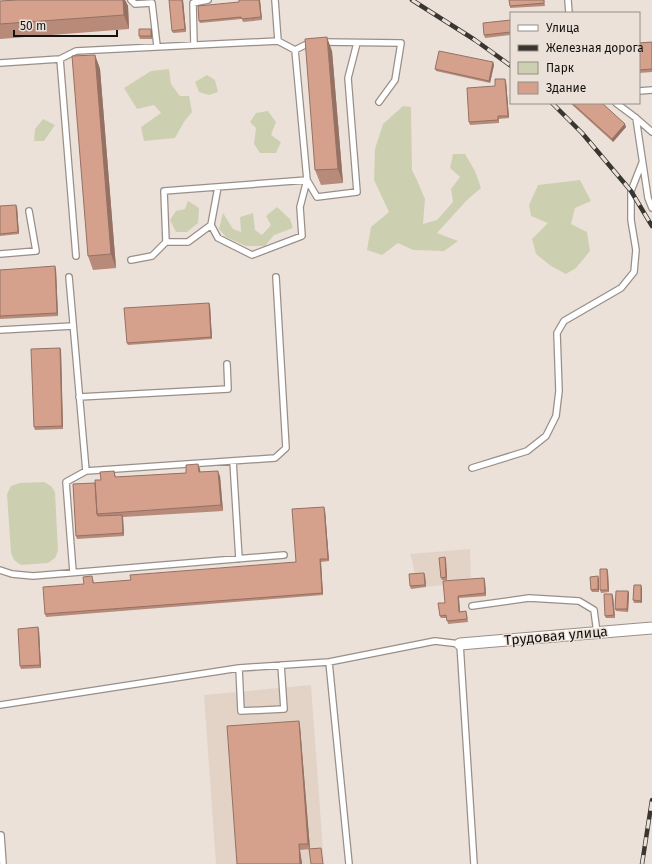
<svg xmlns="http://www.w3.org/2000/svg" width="652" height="864" font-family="'Fira Sans',sans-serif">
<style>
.built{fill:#e3d3c6}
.green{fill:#ccd0b1}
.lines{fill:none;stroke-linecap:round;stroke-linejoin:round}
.service-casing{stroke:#998f88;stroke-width:8}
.minor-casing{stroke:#998f88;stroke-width:13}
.service{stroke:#fff;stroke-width:5.5}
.minor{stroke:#fff;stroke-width:11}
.rail-casing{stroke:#393531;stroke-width:4.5}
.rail{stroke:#ebe1d9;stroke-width:3;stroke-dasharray:9;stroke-linecap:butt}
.wall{fill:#b78a79}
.shaded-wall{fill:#957163}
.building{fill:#d5a18d;stroke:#957163}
.labels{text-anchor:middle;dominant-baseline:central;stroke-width:3;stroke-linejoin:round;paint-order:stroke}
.street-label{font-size:14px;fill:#15120f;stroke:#ebe1d9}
</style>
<rect width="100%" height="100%" fill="#ebe1d9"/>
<path class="built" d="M470,549L471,582L426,587L425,575L415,576L413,564L410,554Z
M311,685L324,864H216L204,695Z"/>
<path class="green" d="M169,69L171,84L180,96H189L192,112L184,122L175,138L144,141L141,127L161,113L154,105L137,109L124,88L151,71Z
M207,75L215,80L218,92L209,95L199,92L195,82Z
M403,106L411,107L412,170L417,180L425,199L423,224L437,220L453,202L451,189L460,177L450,168L453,154H465L475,171L481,188L467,200L437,233L458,241L444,251L413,250L398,243L382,255L367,250L371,227L389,212L374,180L375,149L383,124Z
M268,111L276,122L271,135L281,142L276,153H260L254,144L256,128L250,122L256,113Z
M43,119L55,125L44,141H34L35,129Z
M580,180L591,201L575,208L571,224L587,232L590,251L576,268L566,274L551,266L536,254L532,239L548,223L531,216L529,205L538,185Z
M188,201L199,208L198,223L187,232H176L170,220L176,211L185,209Z
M277,207L290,219L293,228L274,235L265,246H246L226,237L219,229L223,213L233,229L241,232L240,217L253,213L255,230L262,235L271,225L266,216Z
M44,482L51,486L55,492L58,551L55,558L48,563L21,565L14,560L11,553L7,494L11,486L19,483Z"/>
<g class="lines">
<defs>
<path id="service" d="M131,0L135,4L152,3L157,46
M275,0L278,41
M568,0L569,13
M323,42L401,43L395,80L379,102
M194,45L193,3L208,0
M295,50L311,42
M60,59L76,256
M0,63L60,59L76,51L278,41L295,50L307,180L164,191L166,242H188L211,225L218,187
M639,91L652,90
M616,103L636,118L652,132
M636,118L648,198L652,208
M307,180L317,197L357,192L348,78L357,43
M211,225L218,238L252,255L302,236L300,207L307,180
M0,254L36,251L29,211
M131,260L152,256L166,242
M69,277L86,471
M0,330L73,326
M79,397L228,389L227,364
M233,461L239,559
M472,468L527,451L546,436L556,416L559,391L557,333L564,321L621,288L634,272L636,250L631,220V191L642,163
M0,570L12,574L33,576L284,555
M73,572L66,482L86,471L275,458L286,448L276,277
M472,606L529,598L579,601L594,610L597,633
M329,662L349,864
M239,668L241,711L284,709L281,665
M0,705L239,668L329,662L435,641L460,644L474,864
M1,835L3,864"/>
<path id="minor" d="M460,644L652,628"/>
</defs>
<use href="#service" class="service-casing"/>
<use href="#minor" class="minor-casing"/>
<use href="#service" class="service"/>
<use href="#minor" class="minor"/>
<defs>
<path id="rail" d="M412,0L475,40L511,66
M552,103L582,133L631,191L652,226
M642,864L652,800"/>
</defs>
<use href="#rail" class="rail-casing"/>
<use href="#rail" class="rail"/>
</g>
<path class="wall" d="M17,0H125L128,6L129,29L0,39V1Z
M183,0L186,32L173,33L172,31Z
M239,0H260L262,20L243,22L242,19L200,23L199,21L239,2Z
M509,0H544L545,6L510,8V6Z
M511,20V35L485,38L484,35Z
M152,31V39H140L139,36Z
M652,42V72L639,73V43Z
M332,51L343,183L321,185L315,170Z
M95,55L100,69L116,268L93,270L88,256Z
M493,62L494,65L490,83L436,71L435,69Z
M506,81L509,118L499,119V123L470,125L469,122L495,86Z
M570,103H602L626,127L613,142Z
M0,206L17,207L19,234L0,236Z
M56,269L58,316L0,319V270Z
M209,303L210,305L212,339L128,345L127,343Z
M60,348L61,350L63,429L35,430L34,427Z
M200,469V472L220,476L223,511L123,517L124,536L77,539L76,536L95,483L101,480L114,471L116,477L186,473Z
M325,510L329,561L321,562L323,595L46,617L45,614L84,584L93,579L94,583L131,580L296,562Z
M445,557L446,560L447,580H442L441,578Z
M607,569L608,572L609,592L601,593L600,590Z
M425,575L426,587L411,589L410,586Z
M484,578L485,581L486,596L459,598L460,612L467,614L468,622L448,624L447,618H441L440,616L445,603Z
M599,579V592H592L591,590Z
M642,588V603H634L633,600Z
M628,591L629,593L628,612L616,611L615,609Z
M612,594L613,596L615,618H606L605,616Z
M39,630L41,668L21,669L20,666Z
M299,721L300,726L310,849L300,850L302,864H237Z"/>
<path class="shaded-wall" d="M123,0H125L128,6L129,29L124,15Z
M182,0H183L186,32L185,29Z
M259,0H260L262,20L261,17Z
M151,29L152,31V39L151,36Z
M327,37L332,51L343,183L338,169Z
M95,55L100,69L116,268L111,254Z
M493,62L494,65L490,83L489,81Z
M505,79L506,81L509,118L508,116Z
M625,124L626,127L613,142L612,139Z
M16,205L17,207L19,234L18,232Z
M55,266L56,269L58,316L57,313Z
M209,303L210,305L212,339L211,337Z
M60,348L61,350L63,429L62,426Z
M198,464L200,469L201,477L199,472Z
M218,471L220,476L223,511L221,505Z
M324,507L325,510L329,561L328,559Z
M122,515L123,517L124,536L123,533Z
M445,557L446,560L447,580L446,577Z
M320,559L321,562L323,595L322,593Z
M607,569L608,572L609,592L608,590Z
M424,573L425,575L426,587L425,585Z
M598,576L599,579V592L598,589Z
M484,578L485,581L486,596L485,593Z
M641,585L642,588V603L641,601Z
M628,591L629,593L628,612L627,609Z
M612,594L613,596L615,618L614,615Z
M458,596L459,598L460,615L459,612Z
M38,627L39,630L41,668L40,665Z
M299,721L300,726L310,849L308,844Z
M299,844L300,850L302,864H300Z"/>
<path class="building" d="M17,0H123L124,15L0,24V1Z
M169,0H182L185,29L172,31Z
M239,0H259L261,17L242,19L241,17L199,21L198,6L239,2Z
M509,0H544V3L510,6Z
M511,20V32L484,35L483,23Z
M139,29H151V36H139Z
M327,37L338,169L315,170L305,39Z
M652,42V69L639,70V43Z
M439,51L493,62L489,81L435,69Z
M95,55L111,254L88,256L72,56Z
M495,79H505L508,116H498V120L469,122L467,88L495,86Z
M572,103H602L625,124L612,139Z
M16,205L18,232L0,234V206Z
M55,266L57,313L0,316V270Z
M209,303L211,337L127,343L124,308Z
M60,348L62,426L34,427L31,349Z
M198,464L199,472L218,471L221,505L97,514L95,480H101L100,472L114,471L115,477L186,473V465Z
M95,483L97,514L98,516L122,515L123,533L76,536L73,484Z
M324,507L328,559H320L322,593L45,614L43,587L84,584L83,577L92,576L93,583L131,580L130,575L296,562L292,509Z
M445,557L446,577L441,578L439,558Z
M600,569H607L608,590H600Z
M424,573L425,585L410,586L409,574Z
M598,576V589L591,590L590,577Z
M484,578L485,593L458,596L459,612L466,611L467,619L447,621L446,615L440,616L438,603H445L443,581Z
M634,585H641V601L633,600Z
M616,591H628L627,609H615Z
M604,594H612L614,615L605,616Z
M38,627L40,665L20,666L18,629Z
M299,721L308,844H299L300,864H237L227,726Z
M321,848L323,864H311L309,849Z"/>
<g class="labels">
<g class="street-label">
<text transform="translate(556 636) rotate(-5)">Трудовая улица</text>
</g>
</g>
<rect x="510" y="12" width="130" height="92" fill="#ebe1d9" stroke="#958e88"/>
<rect x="518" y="25" width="20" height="6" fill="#ffffff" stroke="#958e88"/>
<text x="546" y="32" font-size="12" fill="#15120f">Улица</text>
<rect x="518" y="45" width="20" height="6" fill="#393531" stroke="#958e88"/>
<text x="546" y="52" font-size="12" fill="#15120f">Железная дорога</text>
<rect x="518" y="62" width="20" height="12" fill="#ccd0b1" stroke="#958e88"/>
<text x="546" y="72" font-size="12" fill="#15120f">Парк</text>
<rect x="518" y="82" width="20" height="12" fill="#d5a18d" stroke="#958e88"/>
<text x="546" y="92" font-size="12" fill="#15120f">Здание</text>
<path d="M14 30v6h103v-6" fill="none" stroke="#15120f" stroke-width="2"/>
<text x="20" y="30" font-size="12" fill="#15120f" stroke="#ebe1d9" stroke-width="3" paint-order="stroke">50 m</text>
</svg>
